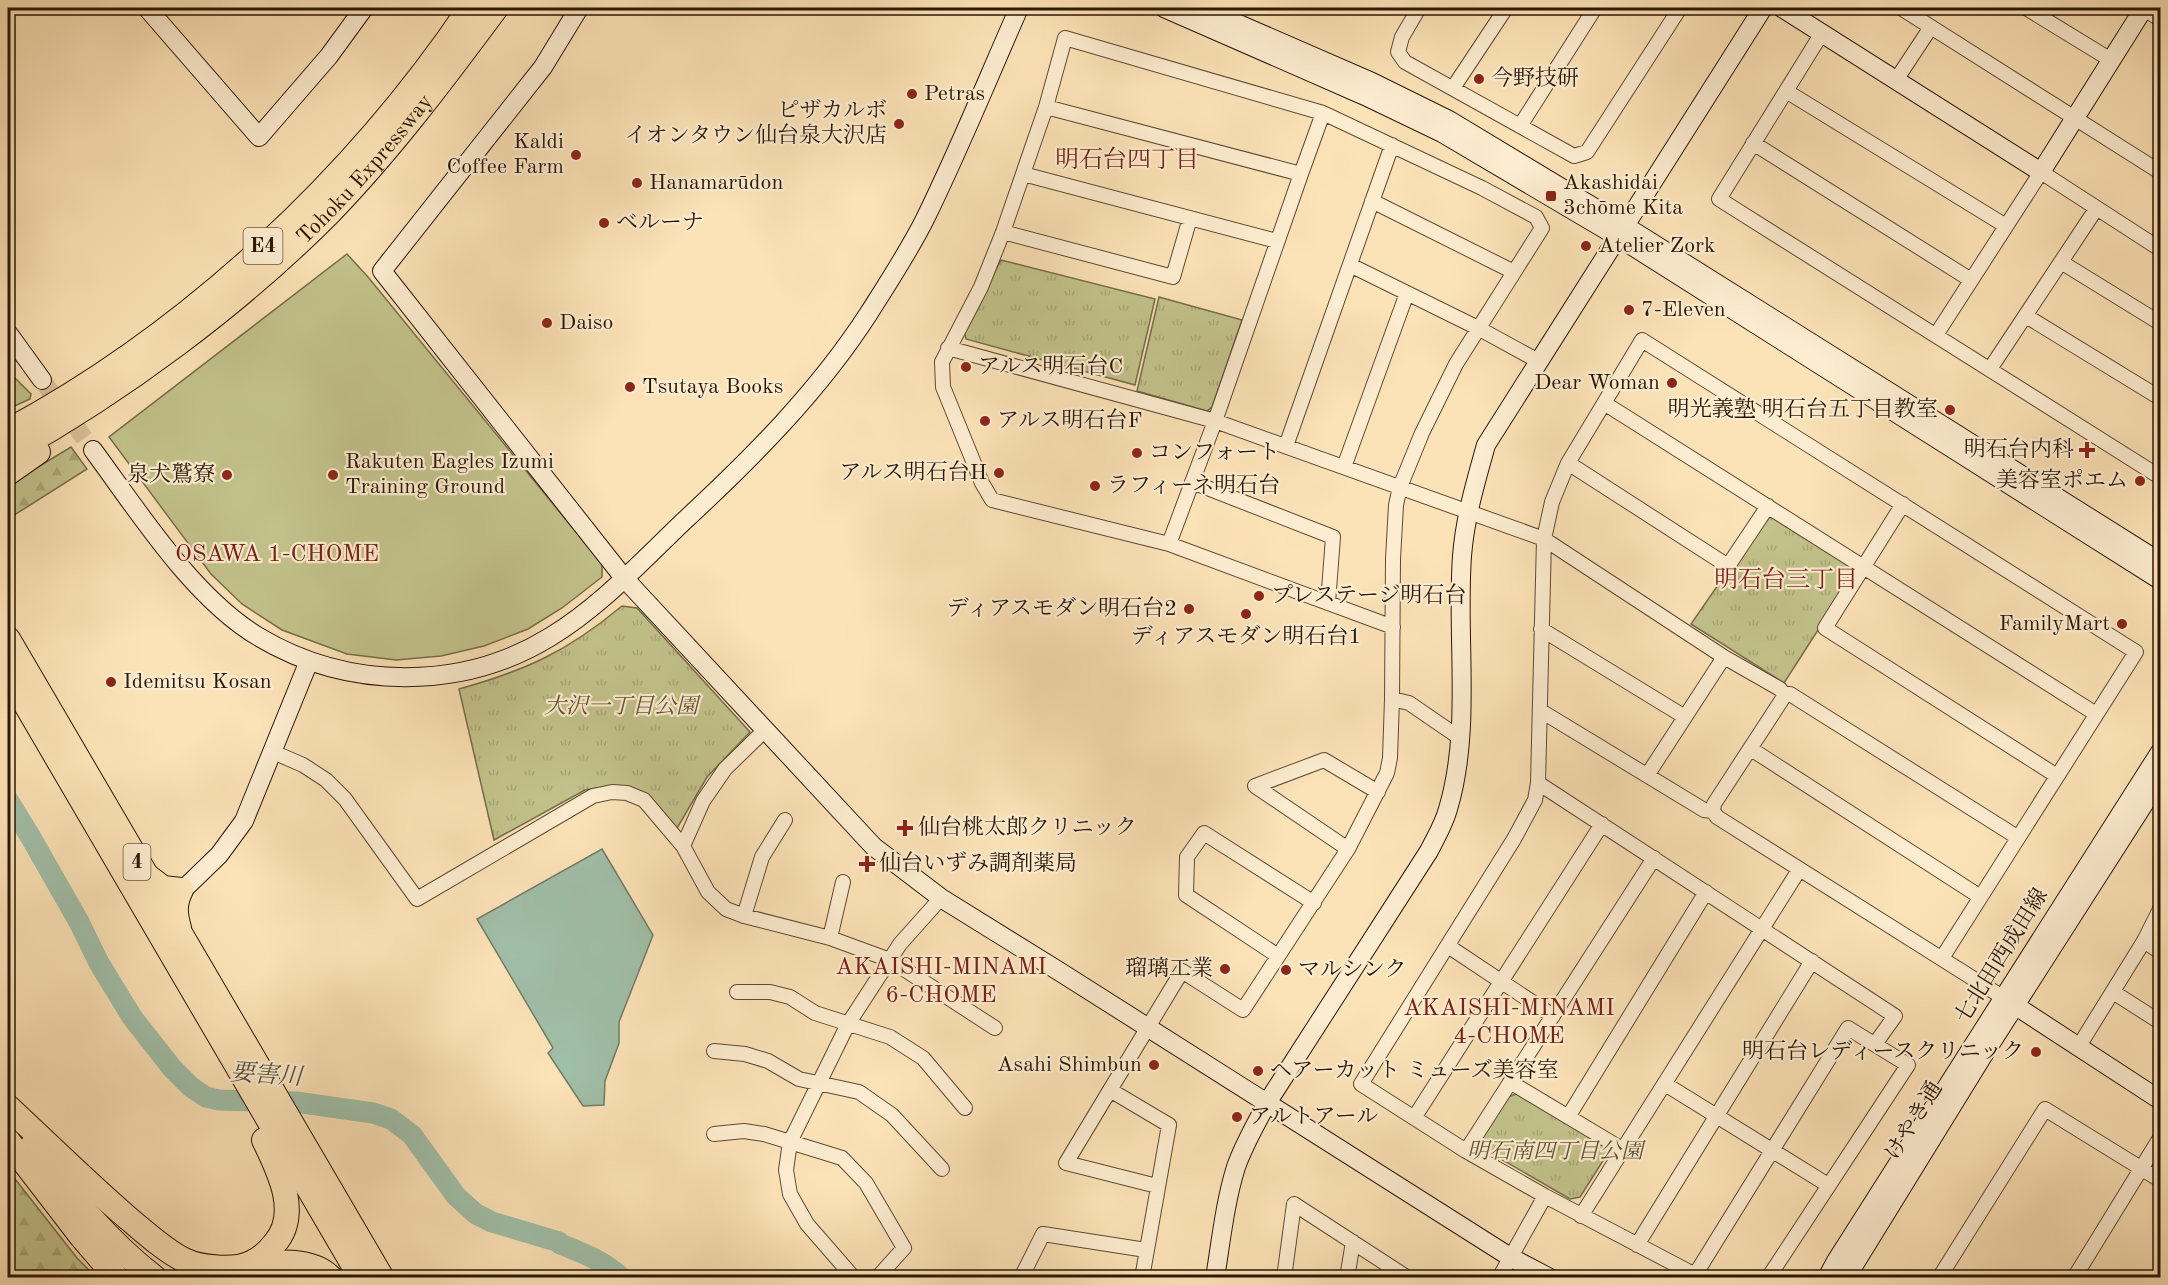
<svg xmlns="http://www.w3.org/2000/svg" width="2168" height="1285" font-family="'Old Standard TT','Noto Serif JP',serif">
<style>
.forest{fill:url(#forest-firs);stroke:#766d4a;stroke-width:1.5}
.park{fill:url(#park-tufts);stroke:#766d4a;stroke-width:1.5}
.pitch{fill:#c3c38c;stroke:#766d4a;stroke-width:1.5}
.water{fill:#a0bfa8;stroke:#717c68;stroke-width:1.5}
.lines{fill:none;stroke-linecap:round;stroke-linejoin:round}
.river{stroke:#a0bfa8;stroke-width:21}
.secondary-tunnel{stroke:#dcc49d;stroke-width:18;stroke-dasharray:18 9;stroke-linecap:butt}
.street-casing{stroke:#5e4a33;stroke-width:16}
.secondary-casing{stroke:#2a1707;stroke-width:20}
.highway-casing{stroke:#2a1707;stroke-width:26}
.street{stroke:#fdedd0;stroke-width:14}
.secondary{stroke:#fdedd0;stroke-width:18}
.highway{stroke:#fce3b7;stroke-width:24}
.poi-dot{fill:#8f2418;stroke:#fdedd0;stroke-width:2}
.labels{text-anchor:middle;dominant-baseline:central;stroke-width:4.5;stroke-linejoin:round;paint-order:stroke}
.shield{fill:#fdedd0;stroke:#695743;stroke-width:1.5}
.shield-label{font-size:21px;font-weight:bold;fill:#2a1707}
.poi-label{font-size:22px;fill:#2a1707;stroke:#fdedd0;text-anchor:start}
.street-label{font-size:22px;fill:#2a1707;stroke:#fdedd0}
.park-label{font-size:22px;font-style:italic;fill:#605336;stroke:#fdedd0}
.neighbourhood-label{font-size:24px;fill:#7a1f14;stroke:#fdedd0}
.water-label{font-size:24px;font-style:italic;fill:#53523f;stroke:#fdedd0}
</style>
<defs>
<pattern id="forest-firs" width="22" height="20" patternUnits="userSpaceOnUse" patternTransform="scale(1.5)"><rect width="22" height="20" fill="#c3c38c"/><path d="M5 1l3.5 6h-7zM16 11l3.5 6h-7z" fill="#a8a777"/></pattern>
<pattern id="park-tufts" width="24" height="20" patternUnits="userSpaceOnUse" patternTransform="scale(1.5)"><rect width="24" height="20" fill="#c3c38c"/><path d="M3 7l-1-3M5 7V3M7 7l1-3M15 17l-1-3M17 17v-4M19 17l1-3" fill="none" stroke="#a8a777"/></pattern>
</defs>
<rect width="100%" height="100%" fill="#fce3b7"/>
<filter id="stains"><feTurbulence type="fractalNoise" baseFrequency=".00333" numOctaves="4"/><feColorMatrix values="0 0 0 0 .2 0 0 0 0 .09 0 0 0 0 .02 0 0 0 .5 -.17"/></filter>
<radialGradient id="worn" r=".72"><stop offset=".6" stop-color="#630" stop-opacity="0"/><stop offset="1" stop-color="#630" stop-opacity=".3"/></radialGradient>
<path class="forest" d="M15,378L31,394L30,399L8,409V382Z
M71,447L87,469L8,519V485Z
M8,1170L77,1258L96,1277H8Z"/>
<path class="park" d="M1001,260L1155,299L1135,385L966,339L964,331Z
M1159,297L1242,320L1212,407L1207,411L1137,391Z
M1775,516L1852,566L1854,574L1784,683L1691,624L1763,520Z
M622,606L637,608L750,732L707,777L676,830L649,798L610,786L585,790L494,840L459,689C527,670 568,651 622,606Z
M1518,1093L1603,1142L1608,1153L1580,1197L1570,1199L1482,1148L1481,1139L1506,1098Z"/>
<path class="pitch" d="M347,254L368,277L602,564V577L562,608L528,629L484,646L441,656L396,660L347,654L282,630L242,604L211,574L109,437Z"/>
<path class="water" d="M602,849L653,935L619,1022V1043L605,1081L604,1105L583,1106L548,1053L553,1048L477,919Z"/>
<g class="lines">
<path class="river" d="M8,800L30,836L79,922L99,963L132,1017L172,1068L191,1087L206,1097L219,1100L296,1102L373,1113L391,1119L412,1135L456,1196L476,1214L492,1222L559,1242L560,1244C583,1253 604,1261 622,1278"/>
<path class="secondary-tunnel" d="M42,380L93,450"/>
<defs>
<path id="street" d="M1419,8L1402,37L1398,52L1405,62L1574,156L1587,152L1680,8
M1901,8L2160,172
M2026,8L2111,60
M2142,8L2160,19
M1822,33L1719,199L2160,477
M1896,80L1931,27
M1453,88L1506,8
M1786,91L2006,226
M1046,107L1301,174L1215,421L1169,544
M1520,126L1595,8
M1753,143L1971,280
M1023,174L1277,241
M1301,174L1323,113
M1372,201L1514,272
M1003,232L1173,277L1190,218
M2061,262L2160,323
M1350,265L1478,328L1540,362
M2026,316L2160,398
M1936,335L2041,172L2160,249
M948,348L1215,421L1544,539L1724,657L1780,689L1784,694L1783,698L1714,804L1713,811L1717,817L2004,998
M1990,369L2096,209
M1604,403L2096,714
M1286,446L1392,145
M1568,463L1728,566L1768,506
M1344,467L1407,293
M1192,482L1333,537L1328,603
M1903,504L1825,628L2057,776
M1541,629L1685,717
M1784,694H1790L2017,837
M1392,699L1409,703L1460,738
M1541,711L1704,810L1713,811
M1751,749L1979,896
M273,752L303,765L326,780L345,799L417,899L593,796L612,792L627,793L644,800L683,846L708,892L726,909L744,916L830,938L890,960L995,1028
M1648,774L1724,657
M1538,783L1895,1016L1875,1044
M683,846L703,801L725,769L765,730
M1348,849L1255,786L1324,760L1378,792
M744,916L762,857L785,820
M830,938L843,882
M2144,941L2160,952
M1448,946L1553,1016
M1278,956L1186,895L1187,857L1204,833L1314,903
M737,992H770L790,997L815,1013L890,1037L923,1058L965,1108
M2113,992L2160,1022
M2079,1046L2144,941L2160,909
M714,1051L745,1054L768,1061L799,1079L859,1092L892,1115L942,1169
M1510,1082L1622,1149
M1665,1084L1828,1185
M1110,1090L1066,1163L1157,1186
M1568,1117L1706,892
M1414,1118L1602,824
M714,1134L744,1131L764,1134L842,1158L866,1183L904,1248L877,1278
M1466,1151L1654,858
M1581,1216L1799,870
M1637,1245L1812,961
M1695,1275L1848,1028L1908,1065L1768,1278
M854,1278L807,1224L790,1194L786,1170L790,1142L848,1024L900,944L941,898
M1021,1278L1043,1234L1146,1250
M1142,1278L1169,1125L1110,1090L1182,971L1243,1010L1348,849L1387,773L1390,758L1392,699L1393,559L1396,505L1400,487L1422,433L1456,364L1542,228L1536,217L1482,188L1323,113L1065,38L1046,107L1003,232L981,287L942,362L943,387L982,483L992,500L1169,544L1393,627
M1284,1278L1294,1204L1408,1278
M1347,1278L1353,1242
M1499,1278L1545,1196
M1701,1278L1545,1196L1466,1151L1361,1084L1514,839L1535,800L1538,783L1544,539L1552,502L1568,463L1642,340L2136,652L1942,958
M1939,1278L2045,1109L2160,1180
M2074,1278L2160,1138"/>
<path id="secondary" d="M147,8L259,137L329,56L364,8
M579,8L543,67L382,271L624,578L874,847L941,898L1057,970L1510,1257L1550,1278
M1164,8L1365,96L1442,133L1618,237L2160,580
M1202,8L1372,82L1449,120L1638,234L2160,562
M1782,8L2041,172L2144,8
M8,333L42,380
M93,450C138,511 193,598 259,637C348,690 462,691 550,637C600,607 642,561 684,521C752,458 818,392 869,313C888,283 909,251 925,219C959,150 988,78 1019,8
M181,890L188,885L219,855L244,821L309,661
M2016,1006L2160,1100
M1215,1278C1221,1241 1225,1202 1236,1167C1244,1144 1256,1124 1267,1103L1429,851C1436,837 1444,824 1448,809C1472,729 1456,638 1462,556C1465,517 1476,481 1486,445L1763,8
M1827,1278L1836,1261L2160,752
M1846,1278L1984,1054L2160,779"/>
<g id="highway">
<path d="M8,431C190,333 355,179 470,8"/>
<path id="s1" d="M8,454C121,391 239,304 330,212C391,149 444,78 496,8"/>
<path d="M8,473L38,452"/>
<path d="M8,639L382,1278"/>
<path d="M8,674L361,1278"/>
<path d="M146,875L163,888L181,890C174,904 175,914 179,928"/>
<path d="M8,1107C48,1144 87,1183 129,1219C146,1233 164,1250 184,1260C200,1268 234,1271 251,1263C260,1259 269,1251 275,1243C301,1213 278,1169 264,1140"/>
<path d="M8,1141L81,1236L117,1278"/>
<path d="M32,1146C68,1193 108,1242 155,1278"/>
<path d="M249,1264C274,1263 312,1257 331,1278"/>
</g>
</defs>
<use href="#street" class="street-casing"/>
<use href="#secondary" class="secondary-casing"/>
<use href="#highway" class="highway-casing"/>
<use href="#street" class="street"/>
<use href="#secondary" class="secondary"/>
<use href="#highway" class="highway"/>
</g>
<g class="poi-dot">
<circle cx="1479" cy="79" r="6"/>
<circle cx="912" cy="94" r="6"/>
<circle cx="899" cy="124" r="6"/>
<circle cx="576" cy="155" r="6"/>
<circle cx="637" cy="183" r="6"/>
<rect x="1545" y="190" width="12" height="12" rx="3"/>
<circle cx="604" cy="223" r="6"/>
<circle cx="1586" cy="246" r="6"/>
<circle cx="1629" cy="310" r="6"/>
<circle cx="547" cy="323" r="6"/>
<circle cx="966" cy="367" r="6"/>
<circle cx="1672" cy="383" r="6"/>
<circle cx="630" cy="387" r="6"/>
<circle cx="1950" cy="410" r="6"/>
<circle cx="985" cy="421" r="6"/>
<path d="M2084 441h6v6h6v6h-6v6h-6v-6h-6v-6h6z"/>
<circle cx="1137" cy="453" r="6"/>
<circle cx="999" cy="473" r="6"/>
<circle cx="227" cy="475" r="6"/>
<circle cx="333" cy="475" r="6"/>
<circle cx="2140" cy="481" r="6"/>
<circle cx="1095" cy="486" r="6"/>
<circle cx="1259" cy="596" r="6"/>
<circle cx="1189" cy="609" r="6"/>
<circle cx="1246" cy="614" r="6"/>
<circle cx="2122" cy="624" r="6"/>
<circle cx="111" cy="682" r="6"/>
<path d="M902 819h6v6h6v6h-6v6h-6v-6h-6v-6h6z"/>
<path d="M864 855h6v6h6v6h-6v6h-6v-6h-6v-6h6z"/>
<circle cx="1225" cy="969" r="6"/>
<circle cx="1286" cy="970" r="6"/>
<circle cx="2036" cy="1052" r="6"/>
<circle cx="1154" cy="1065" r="6"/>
<circle cx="1258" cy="1071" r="6"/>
<circle cx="1237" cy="1117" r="6"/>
</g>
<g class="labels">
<g class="shield">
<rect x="243.5" y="228" width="39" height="36" rx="4.5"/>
<rect x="123.5" y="844" width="27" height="36" rx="4.5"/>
</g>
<g class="shield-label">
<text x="263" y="246">E4</text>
<text x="137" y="862">4</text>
</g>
<g class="poi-label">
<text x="1491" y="79">今野技研</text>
<text x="924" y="94">Petras</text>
<text x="887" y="111" text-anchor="end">ピザカルボ<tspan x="887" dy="25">イオンタウン仙台泉大沢店</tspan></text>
<text x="564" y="142" text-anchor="end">Kaldi<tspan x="564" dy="25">Coffee Farm</tspan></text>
<text x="649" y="183">Hanamarūdon</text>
<text x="1563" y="183">Akashidai<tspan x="1563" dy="25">3chōme Kita</tspan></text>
<text x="616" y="223">ベルーナ</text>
<text x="1598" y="246">Atelier Zork</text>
<text x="1641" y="310">7-Eleven</text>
<text x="559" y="323">Daiso</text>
<text x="978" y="367">アルス明石台C</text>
<text x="1660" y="383" text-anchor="end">Dear Woman</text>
<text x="642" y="387">Tsutaya Books</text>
<text x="1938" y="410" text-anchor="end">明光義塾 明石台五丁目教室</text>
<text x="997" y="421">アルス明石台F</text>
<text x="2074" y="450" text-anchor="end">明石台内科</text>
<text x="1149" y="453">コンフォート</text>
<text x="345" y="462">Rakuten Eagles Izumi<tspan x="345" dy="25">Training Ground</tspan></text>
<text x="987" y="473" text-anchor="end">アルス明石台H</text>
<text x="215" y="475" text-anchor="end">泉犬鷲寮</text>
<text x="2128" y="481" text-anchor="end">美容室ポエム</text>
<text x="1107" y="486">ラフィーネ明石台</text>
<text x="1271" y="596">プレステージ明石台</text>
<text x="1177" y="609" text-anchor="end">ディアスモダン明石台2</text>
<text x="2110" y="624" text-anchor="end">FamilyMart</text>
<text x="1246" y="637" text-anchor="middle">ディアスモダン明石台1</text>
<text x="123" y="682">Idemitsu Kosan</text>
<text x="918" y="828">仙台桃太郎クリニック</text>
<text x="879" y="864">仙台いずみ調剤薬局</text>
<text x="1213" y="969" text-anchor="end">瑠璃工業</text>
<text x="1298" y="970">マルシンク</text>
<text x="2024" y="1052" text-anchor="end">明石台レディースクリニック</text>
<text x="1142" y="1065" text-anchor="end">Asahi Shimbun</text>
<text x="1270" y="1071">ヘアーカット ミューズ美容室</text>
<text x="1249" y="1117">アルトアール</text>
</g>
<g class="street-label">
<text stroke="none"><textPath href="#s1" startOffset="459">Tohoku Expressway</textPath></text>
<text transform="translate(2002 956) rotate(-58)">七北田西成田線</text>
<text transform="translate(1914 1121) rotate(-58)">けやき通</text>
</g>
<g class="park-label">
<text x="621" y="707">大沢一丁目公園</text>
<text x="1555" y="1152">明石南四丁目公園</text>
</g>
<g class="neighbourhood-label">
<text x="1127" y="161">明石台四丁目</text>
<text x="277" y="555">OSAWA 1-CHOME</text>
<text x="1786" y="581">明石台三丁目</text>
<text x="941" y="968">AKAISHI-MINAMI<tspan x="941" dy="28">6-CHOME</tspan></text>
<text x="1509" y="1009">AKAISHI-MINAMI<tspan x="1509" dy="28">4-CHOME</tspan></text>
</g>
<g class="water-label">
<text transform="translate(266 1076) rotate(4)">要害川</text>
</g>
</g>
<rect width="2168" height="1285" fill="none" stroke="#fce3b7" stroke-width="30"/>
<rect x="9" y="9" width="2150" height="1267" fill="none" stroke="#2a1707" stroke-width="3"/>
<rect x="15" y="15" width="2138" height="1255" fill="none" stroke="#2a1707" stroke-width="1.5"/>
<rect width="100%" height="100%" filter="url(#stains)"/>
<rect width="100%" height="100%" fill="url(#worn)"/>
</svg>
